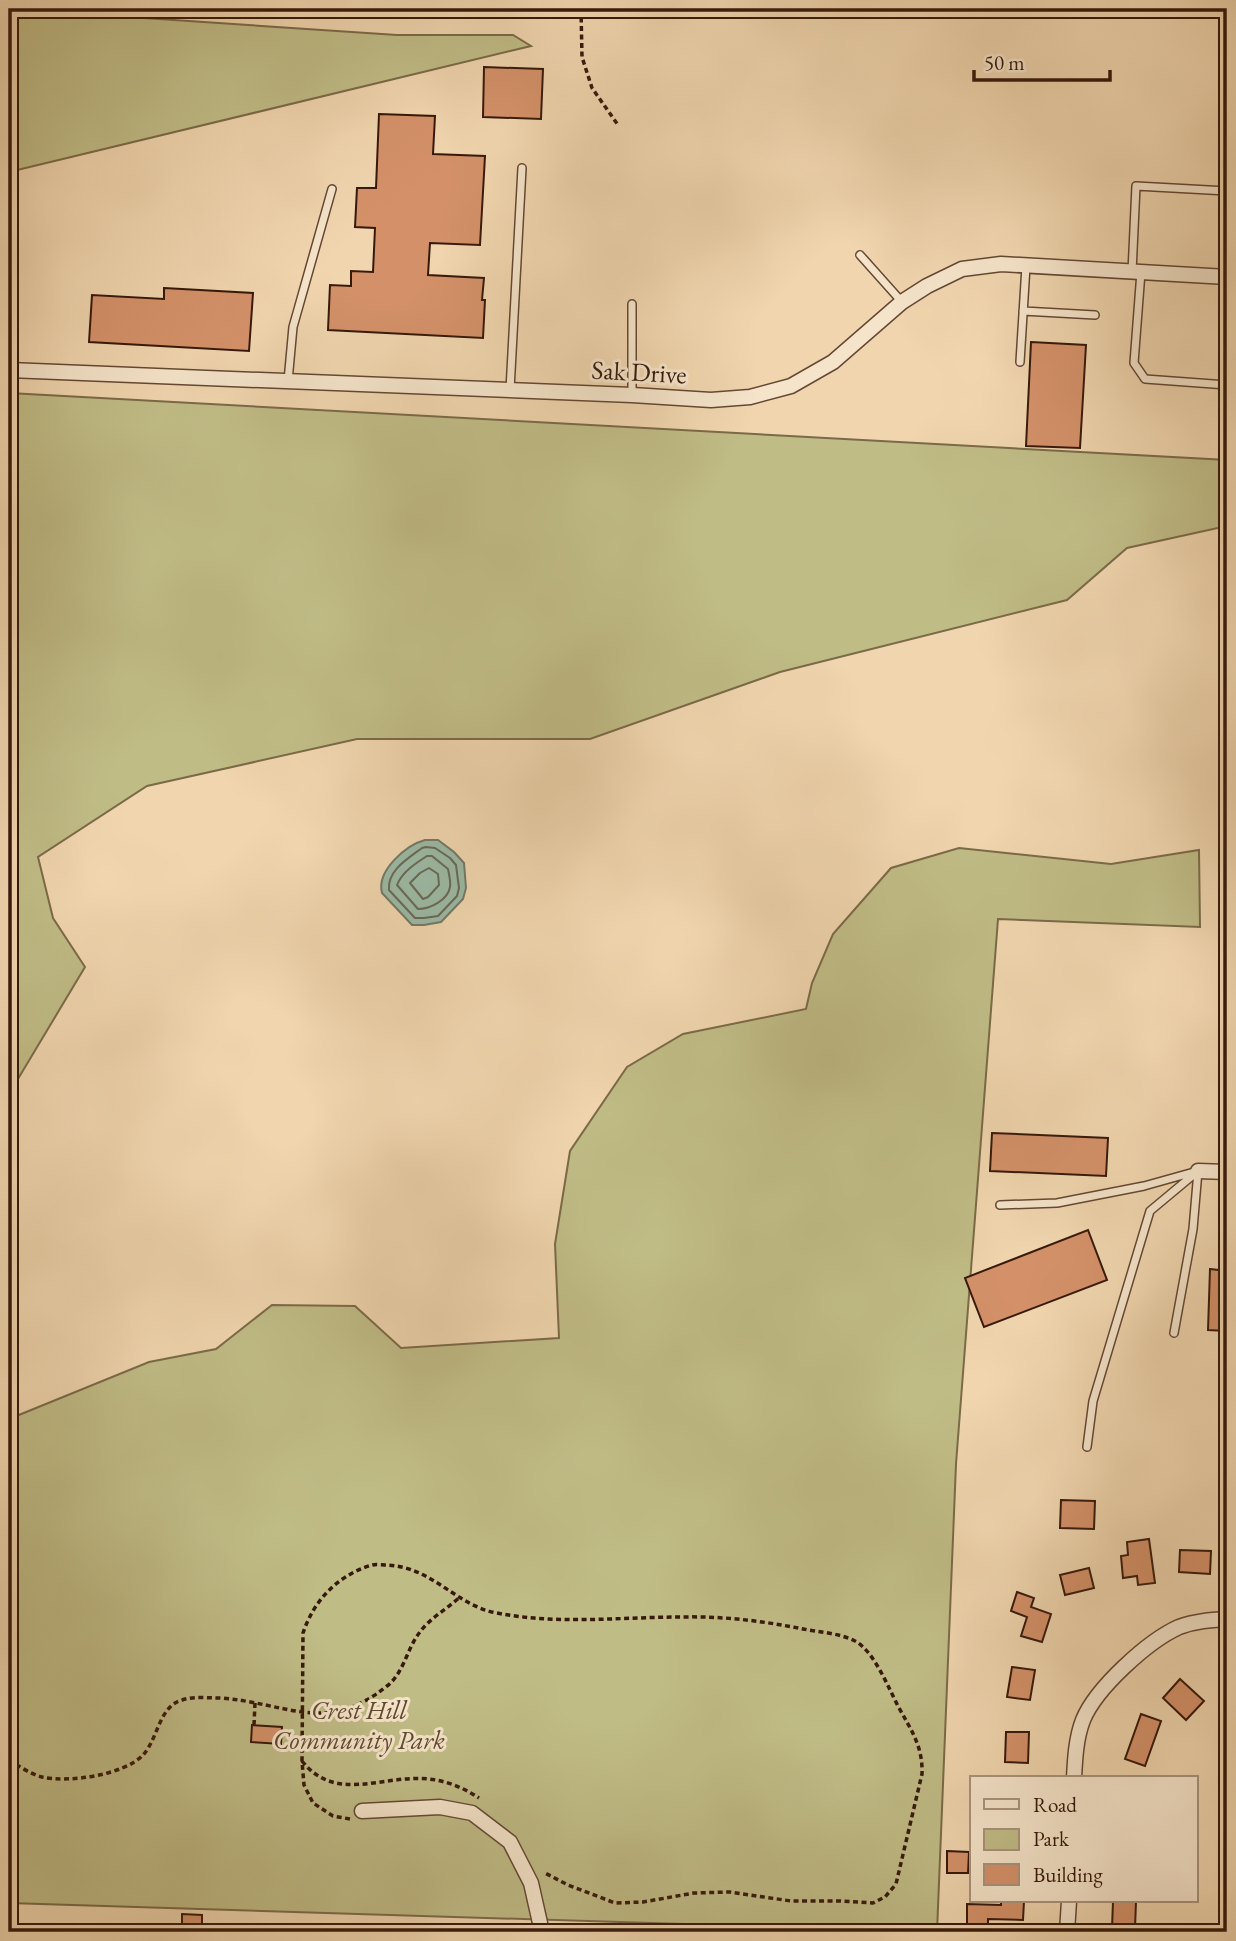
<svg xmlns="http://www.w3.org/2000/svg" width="1236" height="1941" font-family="'EB Garamond',serif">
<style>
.green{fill:#c0bc86;stroke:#7b6a48;stroke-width:2}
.water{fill:#9bb9a5;stroke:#737967;stroke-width:2}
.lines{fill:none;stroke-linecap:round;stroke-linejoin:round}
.shore{stroke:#686958;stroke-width:2}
.building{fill:#d49169;stroke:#36190b;stroke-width:2}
.lane-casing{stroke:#644834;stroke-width:10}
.street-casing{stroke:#644834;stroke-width:17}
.path{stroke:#36190b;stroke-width:3.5;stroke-dasharray:5 3.5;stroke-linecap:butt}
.lane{stroke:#f5e4ca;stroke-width:7}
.street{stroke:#f5e4ca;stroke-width:14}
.labels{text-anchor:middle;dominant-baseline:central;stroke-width:6;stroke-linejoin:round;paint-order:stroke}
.street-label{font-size:26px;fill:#36190b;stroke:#f5e4ca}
.park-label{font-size:26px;font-style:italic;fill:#5f4a30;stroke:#f5e4ca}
</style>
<rect width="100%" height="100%" fill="#f0d5ae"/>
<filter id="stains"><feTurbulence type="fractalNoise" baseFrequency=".00286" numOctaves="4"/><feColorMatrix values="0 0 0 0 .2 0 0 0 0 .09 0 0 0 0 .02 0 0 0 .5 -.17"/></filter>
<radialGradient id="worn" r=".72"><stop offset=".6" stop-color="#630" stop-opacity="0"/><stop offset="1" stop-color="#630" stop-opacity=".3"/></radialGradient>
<path class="green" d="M9,9L397,35H513L531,46L9,172Z
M9,393L1227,460V526L1127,548L1067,600L780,672L590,739H357L147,786L38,857L53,918L85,967L9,1094Z
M959,848L1111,864L1199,850L1200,927L998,919L956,1464L937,1932L9,1903V1419L149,1362L216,1349L272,1305L355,1306L401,1348L559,1338L555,1244L570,1151L627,1067L683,1034L806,1009L812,983L833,934L891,868Z"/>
<path class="water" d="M425,840H438L454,852L464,863L466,888L463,899L441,922L424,925H412L382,893C376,871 406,845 425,840Z"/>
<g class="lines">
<path class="shore" d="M426,847L435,848L450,858L456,865L459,888L457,896L438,916L424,918H415L389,890C387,871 407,859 422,848Z
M427,856H432L448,869C449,874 451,882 450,887C448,900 430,909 418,909L397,885C402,872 416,863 427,856Z
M429,868L438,874L439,885L428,897L423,899L410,883L420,873Z"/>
</g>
<path class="building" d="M484,67L543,69L541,119L483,117Z
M379,114L435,116L433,154L485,156L480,245L430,243L428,275L484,278L482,300H485L483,338L328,330L330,285L351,286V271L373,272L375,228L355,227L357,188H376Z
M164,288L253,293L249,351L89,342L92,295L164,299Z
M1031,342L1086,345L1080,448L1026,446Z
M992,1133L1108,1138L1106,1176L990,1171Z
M1088,1230L1107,1280L984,1327L965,1278Z
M1210,1269L1227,1271V1331L1208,1330Z
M1061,1500L1095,1501L1094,1529L1060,1528Z
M1149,1539L1155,1583L1138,1585L1137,1576L1123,1578L1121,1556L1128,1555L1127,1542Z
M1180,1550L1211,1551L1210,1574L1179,1572Z
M1089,1568L1094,1588L1065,1595L1060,1575Z
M1017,1592L1034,1598L1031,1607L1051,1614L1042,1642L1021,1636L1027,1617L1011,1611Z
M1012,1667L1035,1670L1030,1700L1007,1697Z
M1180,1679L1204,1701L1186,1720L1163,1698Z
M1141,1714L1161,1721L1145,1766L1125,1759Z
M252,1725L282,1727L281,1744L251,1742Z
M1006,1732H1029L1028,1763L1005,1762Z
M947,1851L969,1852L968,1873H947Z
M1001,1901H1024L1023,1920L988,1919V1926H967V1904L1001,1905Z
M1113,1901H1136L1135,1929H1112Z
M182,1914L202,1915V1932H182Z"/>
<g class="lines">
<defs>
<path id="lane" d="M860,255L902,302
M1132,272L1136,186L1227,191
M1141,272L1134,363L1145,379L1227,385
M1023,311L1095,315
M1020,362L1026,266
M288,381L293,327L332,189
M510,390L522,168
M632,395V304
M1000,1205L1057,1203L1144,1186L1194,1172
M1174,1333L1193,1229L1198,1171
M1087,1447L1093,1401L1150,1211L1198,1171"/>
<path id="street" d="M9,370L632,395L711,400L750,397L791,386L833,362L902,302L927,286L962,269L1001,264L1227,277
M1198,1171L1227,1172
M1074,1778C1075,1759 1076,1738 1083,1720C1096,1688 1148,1641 1179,1627C1195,1621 1211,1620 1227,1619
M362,1811L440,1807L472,1813L510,1842L531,1883L540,1923L539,1932
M1067,1932L1069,1901"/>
</defs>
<use href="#lane" class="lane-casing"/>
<use href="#street" class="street-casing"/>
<path class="path" d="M581,9L582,57L592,88L618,125
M254,1725L255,1703
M9,1760C19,1766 30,1774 42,1777C69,1783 124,1775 143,1755C158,1739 159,1706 182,1700C194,1696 207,1698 219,1698C286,1702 325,1736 387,1686C404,1673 407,1648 420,1632C430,1618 447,1609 460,1597
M302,1761C336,1804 383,1774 429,1779C447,1781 464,1788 479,1798
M350,1819L333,1816L313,1803L304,1785L302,1761L303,1633C314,1600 338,1575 372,1565C376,1564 382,1565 387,1565C433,1567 456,1606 497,1613C558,1625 621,1617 682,1617C723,1616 763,1621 803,1629C819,1632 839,1633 855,1641C874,1651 888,1687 898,1706C911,1730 923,1746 922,1774L896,1884L885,1897L873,1903L839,1901H791L730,1892L694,1893L643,1902L615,1903L568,1885L545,1873"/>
<use href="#lane" class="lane"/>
<use href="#street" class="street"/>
</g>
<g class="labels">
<g class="street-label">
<text transform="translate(639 372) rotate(3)">Sak Drive</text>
</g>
<g class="park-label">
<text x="359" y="1710">Crest Hill<tspan x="359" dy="30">Community Park</tspan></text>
</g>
</g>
<rect width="1236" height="1941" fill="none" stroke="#f0d5ae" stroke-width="35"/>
<rect x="10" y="10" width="1215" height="1920" fill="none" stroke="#36190b" stroke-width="3.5"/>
<rect x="18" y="18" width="1201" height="1906" fill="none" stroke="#36190b" stroke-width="2"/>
<rect x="970" y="1776" width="228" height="126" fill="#f5e4ca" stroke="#a9937e" stroke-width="2"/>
<rect x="984" y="1799" width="35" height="10" fill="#f5e4ca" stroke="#a9937e" stroke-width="2"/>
<text x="1033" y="1812" font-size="21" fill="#36190b">Road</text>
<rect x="984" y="1829" width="35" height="21" fill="#c0bc86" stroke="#a9937e" stroke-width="2"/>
<text x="1033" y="1846" font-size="21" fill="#36190b">Park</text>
<rect x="984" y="1864" width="35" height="21" fill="#d49169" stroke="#a9937e" stroke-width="2"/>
<text x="1033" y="1882" font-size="21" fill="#36190b">Building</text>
<path d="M974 70v10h136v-10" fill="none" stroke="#36190b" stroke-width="3.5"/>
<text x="984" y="70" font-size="21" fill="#36190b" stroke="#f5e4ca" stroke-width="5" paint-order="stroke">50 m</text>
<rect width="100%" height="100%" filter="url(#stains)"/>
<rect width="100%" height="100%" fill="url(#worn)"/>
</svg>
